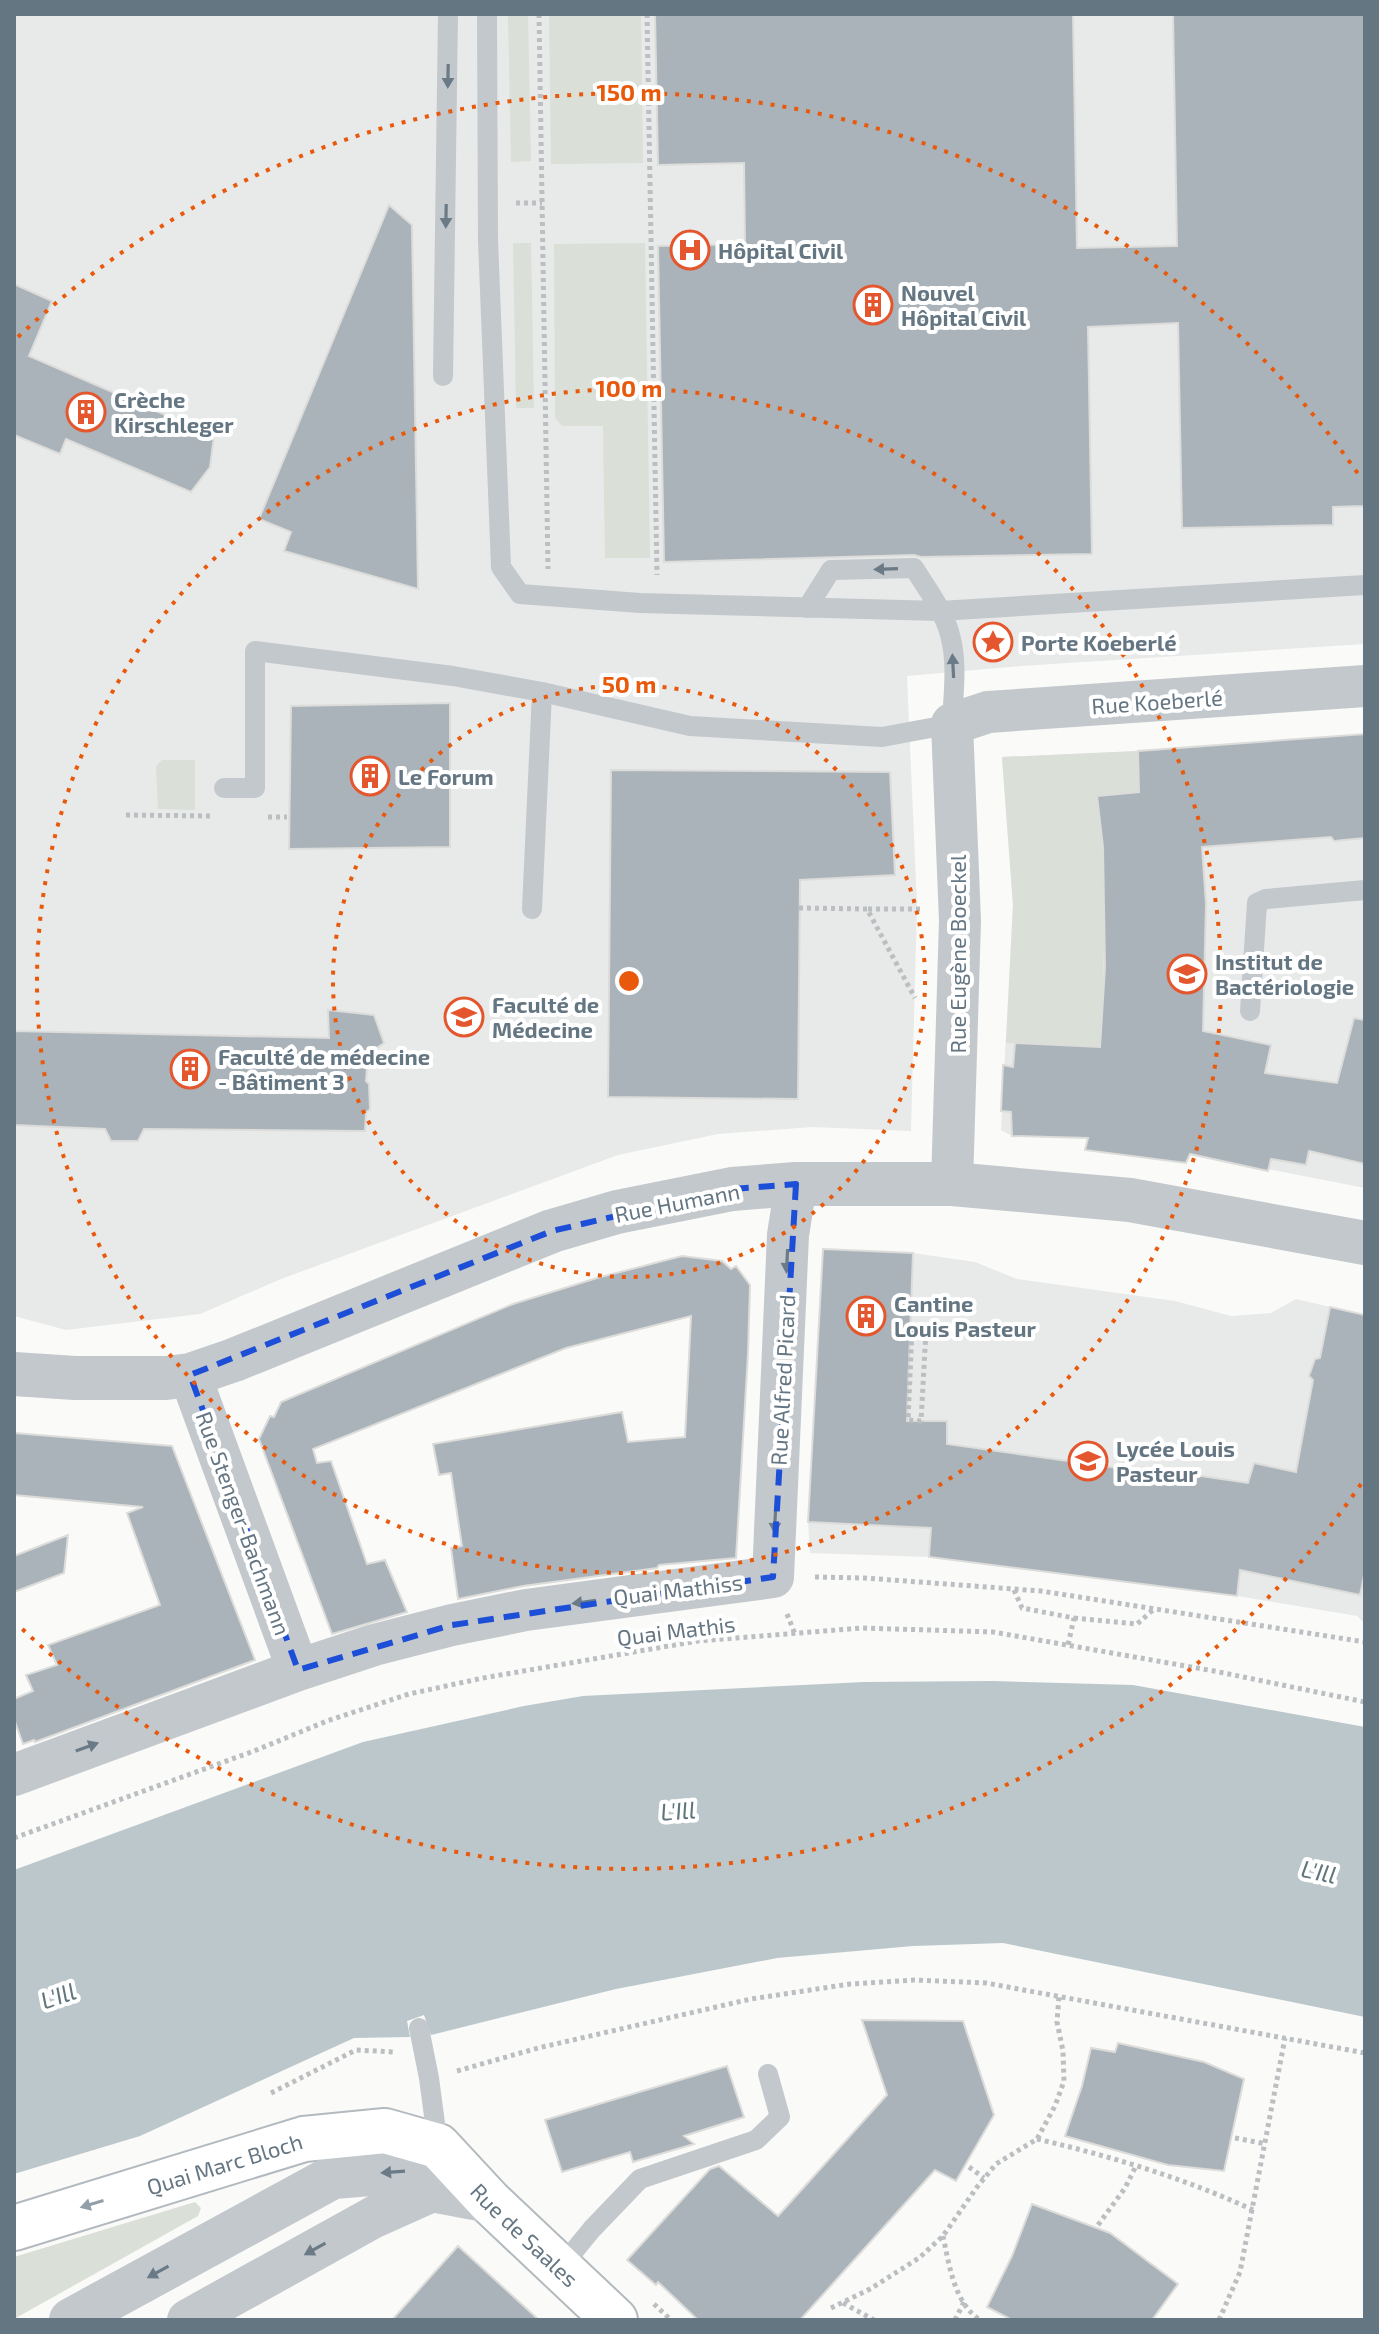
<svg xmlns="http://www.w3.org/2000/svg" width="1379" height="2334" font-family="'Exo 2',sans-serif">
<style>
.built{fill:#e8e9e9}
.green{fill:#dadfd7}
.water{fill:#bbc7cb}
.building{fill:#aab3b9;stroke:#dcdcda;stroke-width:2}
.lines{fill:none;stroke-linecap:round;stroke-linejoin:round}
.secondary-casing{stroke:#b3babf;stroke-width:48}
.path{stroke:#bbbfc2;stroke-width:5;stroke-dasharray:4 4;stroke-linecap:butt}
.service{stroke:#c3c8cc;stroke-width:20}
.minor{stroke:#c3c8cc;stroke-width:42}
.tertiary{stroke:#c3c8cc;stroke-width:44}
.secondary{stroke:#fff;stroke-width:44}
.oneway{fill:#6a7a87}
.oneway2{fill:#939fa8}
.marked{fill:none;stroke:#1d4ed8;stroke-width:6;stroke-dasharray:16 10;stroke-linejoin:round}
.ring{fill:none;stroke:#e8590c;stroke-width:4;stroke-dasharray:4 8}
.labels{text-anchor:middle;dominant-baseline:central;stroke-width:8;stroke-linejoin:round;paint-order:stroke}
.poi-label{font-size:22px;font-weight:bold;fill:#657683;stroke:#fff;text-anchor:start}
.street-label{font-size:22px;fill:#657683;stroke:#fff}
.water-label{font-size:24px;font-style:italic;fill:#60757c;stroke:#fff}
.centre{fill:#e8590c;stroke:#fff;stroke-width:4}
.ring-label{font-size:24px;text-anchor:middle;font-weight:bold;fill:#e8590c;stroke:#fff;stroke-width:8;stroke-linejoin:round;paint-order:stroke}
</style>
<rect width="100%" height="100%" fill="#fafaf8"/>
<path class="built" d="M14,14H1365V644L1021,666L907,676L917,906L911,1131L812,1127L718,1134L618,1155L281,1279L200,1314L66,1330L14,1316Z
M1365,734V1188L1190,1154L1186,1163L1085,1150L1087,1138L1012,1136L1001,1130L1013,905L1002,757L1138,751Z
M823,1249L913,1253L975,1262L1017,1279L1175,1301L1231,1316L1271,1313L1296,1299L1365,1315V1624L1357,1616L1237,1596L929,1557L810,1553L808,1522Z"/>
<path class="green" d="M508,14H528L531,161L511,162Z
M549,14H641L643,163L551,164Z
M513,243H531L534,408H516Z
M645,243L650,558H605L603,426H562L555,418L554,244Z
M1138,751L1139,792L1098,797C1106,880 1105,963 1100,1047L1006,1043L1013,905L1002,757Z
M162,760H195V810L158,809L156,766Z
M195,2202L201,2208L198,2216L14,2319V2257Z"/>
<path class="water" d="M992,1681L1133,1685L1365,1727V2017L1003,1943L913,1946L777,1958L616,1989L431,2035L424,2015L407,2021L410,2037L354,2038L140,2136L14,2174V1870L363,1742L524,1706L583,1696L864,1682Z"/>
<path class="building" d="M655,14H1073L1077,248L1177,246L1173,14H1365V506L1333,507V525L1182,528L1178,323L1088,327L1092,554L921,557L914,555L664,562L658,246L745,244L744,163L658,165Z
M389,205L412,225L418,589L284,551L291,532L259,519Z
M14,284L52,301L29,356L214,436L210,467L191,492L66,439L60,454L14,435Z
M450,703V847L289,849L291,706Z
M1365,734V838L1334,841L1331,837L1202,847L1206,904L1203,1031L1271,1045L1265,1073L1337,1083L1354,1018L1365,1020V1164L1309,1151L1306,1165L1271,1159L1268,1171L1190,1154L1186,1163L1085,1150L1088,1138L1012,1136L1011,1112L1001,1111L1003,1065L1013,1067L1015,1043L1100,1047L1105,967L1103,847L1097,796L1139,792L1138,751Z
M611,770L890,772L895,875L800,880L798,1099L608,1097Z
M328,1010L374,1015L384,1043L368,1054L366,1081L369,1084L370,1109L366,1113L365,1131L144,1129L138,1141H111L105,1129L14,1125V1031L329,1038Z
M823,1249L913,1253L907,1421H947V1444L1182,1477L1194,1475L1248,1483L1254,1463L1296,1472L1313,1380L1309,1376L1315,1359L1320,1358L1330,1307L1365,1315V1571L1360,1595L1240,1570L1237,1596L929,1557L931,1528L808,1522Z
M682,1256L722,1261L731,1269L736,1266L750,1285L748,1353L736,1558L659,1565L657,1568L523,1586L458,1599L451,1548L462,1546L451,1473L439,1475L433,1444L622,1412L628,1442L685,1437L691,1316L566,1348L313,1449L317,1463L331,1461L367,1564L385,1560L407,1612L332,1634L259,1439L270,1416L274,1417L281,1402L513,1304L597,1278Z
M14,1433L172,1446L255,1660L35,1742L34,1740L23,1744L14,1719V1699L33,1691L26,1675L57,1665L48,1645L160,1605L127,1513L143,1507L14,1495Z
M68,1535L64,1573L14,1592V1556Z
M862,2020L963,2021L994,2115L956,2181L935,2170L800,2320H698L658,2282L656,2285L627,2260L710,2169L719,2166L778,2216L887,2095Z
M1118,2043L1204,2062L1244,2079L1224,2171L1168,2165L1065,2136L1082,2086L1091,2048L1115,2052Z
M727,2066L744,2117L684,2136L694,2144L633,2162L630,2152L562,2172L545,2120Z
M1032,2204L1110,2233L1178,2284L1152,2320H1012L987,2307L1012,2256Z
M458,2246L539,2320H392Z"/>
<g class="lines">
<defs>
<g id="secondary">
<path id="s1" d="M14,2228L304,2139L385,2131L438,2146L490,2202L615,2320"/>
</g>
</defs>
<use href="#secondary" class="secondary-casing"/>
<path class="path" d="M539,14L548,569
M647,14L657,575
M516,203H542
M126,815L210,816
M268,817H287
M799,908L867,909L915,998
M868,909H922
M912,1330L926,1331L921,1421L908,1420Z
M815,1577L865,1578L1041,1591L1365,1642
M1014,1590L1022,1608L1074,1618L1068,1645
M787,1614L795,1634
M1074,1618L1137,1624L1153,1610
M14,1838L254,1751L327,1721L409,1694L483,1678L698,1641L862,1628L993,1632L1214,1671L1365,1702
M457,2071L538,2048L751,1999L850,1984L914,1980L986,1983L1365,2053
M271,2093L356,2050L395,2052
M1235,2138L1266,2144
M1037,2139C1110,2156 1184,2178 1253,2210
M969,2167L984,2178
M1098,2225L1125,2188L1136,2166
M943,2236C949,2264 954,2303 980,2320
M843,2303L874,2320
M654,2304L671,2320
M831,2308L870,2289L919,2258L943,2236L977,2187L996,2164L1037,2139L1055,2106L1064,2081L1063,2051L1057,2022L1059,1996
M955,2320L964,2302
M1219,2320L1240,2272L1285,2038"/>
<path class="service" d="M487,14L488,240L501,567L520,594L640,603L940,611L1365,585
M443,376L448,14
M224,788H255V651L453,676L542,692L690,726L882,737L952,724C953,696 958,663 950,635C944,611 927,589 914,568L831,570L807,608
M532,909L542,692
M1250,1011L1257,903L1266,899L1365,890
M419,2028L429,2078L438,2146
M560,2268L592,2229L640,2179L756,2140L780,2117L768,2074"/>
<path class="minor" d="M952,1184L960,921L952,724L988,712L1365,686
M190,1375L298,1670
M14,1775L298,1670L374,1645L452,1625L526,1610L773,1577L788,1235L796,1184
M188,2320L374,2217L432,2191L485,2201"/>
<path class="tertiary" d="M14,1374L75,1378H166L190,1375L234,1360L552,1231L617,1212L732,1189L796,1184H952L1130,1200L1365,1243
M71,2320L333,2177L435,2169L481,2197"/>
<use href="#secondary" class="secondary"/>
</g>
<defs><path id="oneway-solid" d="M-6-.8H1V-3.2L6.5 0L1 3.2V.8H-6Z" transform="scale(2)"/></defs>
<g class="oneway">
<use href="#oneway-solid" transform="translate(448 76) rotate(91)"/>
<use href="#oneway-solid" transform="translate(446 216) rotate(91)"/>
<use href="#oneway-solid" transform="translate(886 569) rotate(178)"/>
<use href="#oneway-solid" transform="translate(953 666) rotate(-93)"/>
<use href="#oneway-solid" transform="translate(787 1261) rotate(93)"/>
<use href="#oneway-solid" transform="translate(775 1521) rotate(93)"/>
<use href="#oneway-solid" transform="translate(584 1602) rotate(172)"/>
<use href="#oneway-solid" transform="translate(87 1747) rotate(-20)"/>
<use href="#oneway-solid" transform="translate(393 2172) rotate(176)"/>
<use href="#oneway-solid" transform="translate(315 2249) rotate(151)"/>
<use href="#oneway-solid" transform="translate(158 2272) rotate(151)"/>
</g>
<use class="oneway2" href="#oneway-solid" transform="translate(92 2204) rotate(163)"/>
<path class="marked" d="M796,1184L773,1577L452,1625L298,1670L190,1375L552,1231L732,1189Z"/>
<g class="ring">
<circle cx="629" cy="981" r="296"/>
<circle cx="629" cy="981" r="592"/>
<path d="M1361 1484A888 888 0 0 1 18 1625M18 337A888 888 0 0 1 1361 478"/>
</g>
<defs>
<symbol id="hospital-ring" viewBox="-11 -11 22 22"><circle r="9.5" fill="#fff" stroke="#e4572e" stroke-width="1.5"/><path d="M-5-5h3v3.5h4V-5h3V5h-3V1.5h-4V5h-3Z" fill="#e4572e"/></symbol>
<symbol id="building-ring" viewBox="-11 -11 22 22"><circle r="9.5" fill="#fff" stroke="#e4572e" stroke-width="1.5"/><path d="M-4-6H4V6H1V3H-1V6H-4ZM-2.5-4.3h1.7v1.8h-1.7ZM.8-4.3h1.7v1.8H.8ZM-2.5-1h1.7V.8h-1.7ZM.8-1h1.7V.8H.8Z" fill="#e4572e"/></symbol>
<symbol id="sight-ring" viewBox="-11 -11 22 22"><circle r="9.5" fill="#fff" stroke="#e4572e" stroke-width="1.5"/><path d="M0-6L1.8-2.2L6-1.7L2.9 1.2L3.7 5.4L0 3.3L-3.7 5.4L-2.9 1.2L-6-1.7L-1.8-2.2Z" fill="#e4572e"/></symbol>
<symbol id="university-ring" viewBox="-11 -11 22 22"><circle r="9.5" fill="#fff" stroke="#e4572e" stroke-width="1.5"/><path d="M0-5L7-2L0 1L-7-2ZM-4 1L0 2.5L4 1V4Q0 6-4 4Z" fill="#e4572e"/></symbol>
<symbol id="school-ring" viewBox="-11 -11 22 22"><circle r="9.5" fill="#fff" stroke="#e4572e" stroke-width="1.5"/><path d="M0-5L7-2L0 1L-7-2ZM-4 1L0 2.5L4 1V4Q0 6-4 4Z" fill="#e4572e"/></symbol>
</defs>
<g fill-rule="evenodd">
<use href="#hospital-ring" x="668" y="228" width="44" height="44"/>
<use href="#building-ring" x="851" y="283" width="44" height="44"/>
<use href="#building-ring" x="64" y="390" width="44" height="44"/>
<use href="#sight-ring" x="971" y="620" width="44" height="44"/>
<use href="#building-ring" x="348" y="754" width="44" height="44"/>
<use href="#university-ring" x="1165" y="952" width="44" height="44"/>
<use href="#university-ring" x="442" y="995" width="44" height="44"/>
<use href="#building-ring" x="168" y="1047" width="44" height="44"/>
<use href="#building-ring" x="844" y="1294" width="44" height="44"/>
<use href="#school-ring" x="1066" y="1439" width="44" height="44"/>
</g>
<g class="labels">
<g class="poi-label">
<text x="718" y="250">Hôpital Civil</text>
<text x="901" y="292">Nouvel<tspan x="901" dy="25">Hôpital Civil</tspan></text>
<text x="114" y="399">Crèche<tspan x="114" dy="25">Kirschleger</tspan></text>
<text x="1021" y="642">Porte Koeberlé</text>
<text x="398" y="776">Le Forum</text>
<text x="1215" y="961">Institut de<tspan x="1215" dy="25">Bactériologie</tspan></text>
<text x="492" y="1004">Faculté de<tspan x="492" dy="25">Médecine</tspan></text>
<text x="218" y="1056">Faculté de médecine<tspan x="218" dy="25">- Bâtiment 3</tspan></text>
<text x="894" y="1303">Cantine<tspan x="894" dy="25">Louis Pasteur</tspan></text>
<text x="1116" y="1448">Lycée Louis<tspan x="1116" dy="25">Pasteur</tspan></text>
</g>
<g class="street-label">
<text transform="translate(1157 701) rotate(-4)">Rue Koeberlé</text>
<text transform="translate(957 954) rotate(-90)">Rue Eugène Boeckel</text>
<text transform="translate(677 1202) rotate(-11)">Rue Humann</text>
<text transform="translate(782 1380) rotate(-87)">Rue Alfred Picard</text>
<text transform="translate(244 1523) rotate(70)">Rue Stenger-Bachmann</text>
<text transform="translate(678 1589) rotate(-7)">Quai Mathiss</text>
<text transform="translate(676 1630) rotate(-7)">Quai Mathis</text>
<text stroke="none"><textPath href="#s1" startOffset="220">Quai Marc Bloch</textPath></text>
<text stroke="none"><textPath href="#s1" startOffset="564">Rue de Saales</textPath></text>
</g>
<g class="water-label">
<text transform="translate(678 1810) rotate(-4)">L'Ill</text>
<text transform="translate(1319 1871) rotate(12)">L'Ill</text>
<text transform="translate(58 1995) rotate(-19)">L'Ill</text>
</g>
</g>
<circle cx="629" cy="981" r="12" class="centre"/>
<g class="ring-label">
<text x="629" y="101">150 m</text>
<text x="629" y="397">100 m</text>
<text x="629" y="693">50 m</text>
</g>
<rect width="1379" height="2334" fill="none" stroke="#657683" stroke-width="32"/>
</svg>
